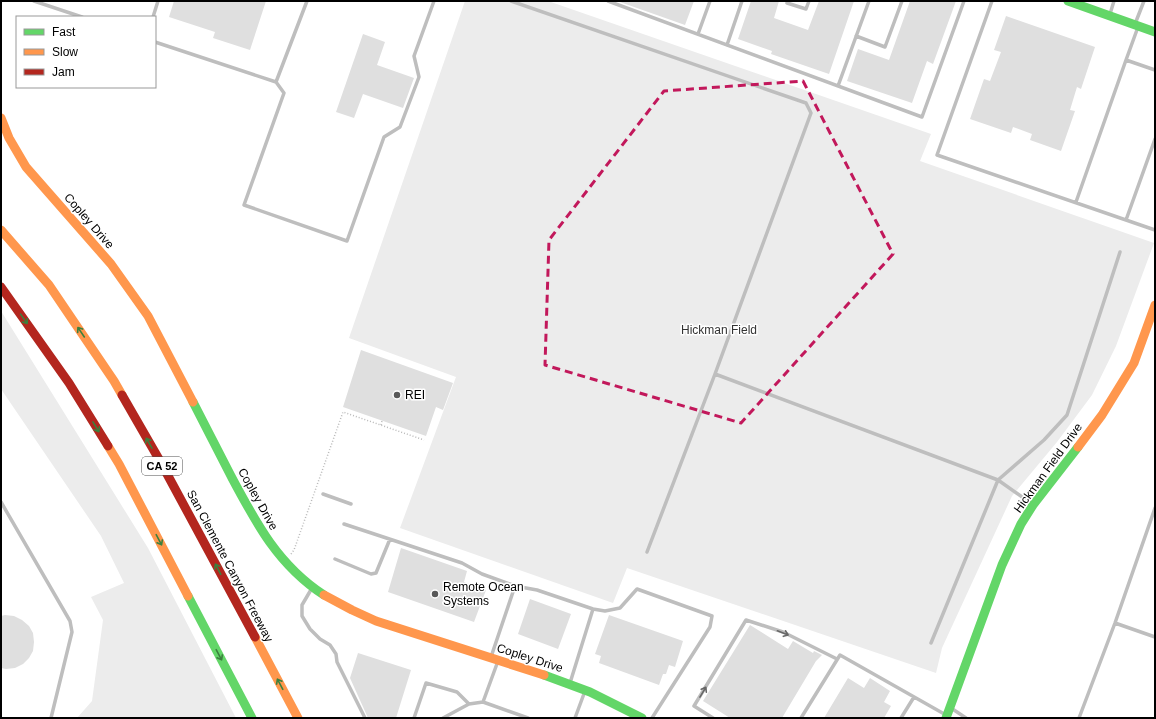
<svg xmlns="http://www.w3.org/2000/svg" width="1156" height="719" font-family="Helvetica,sans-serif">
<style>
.green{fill:#ececec}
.building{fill:#dfdfdf}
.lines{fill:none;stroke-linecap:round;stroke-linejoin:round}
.path{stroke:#b9b9b9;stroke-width:1.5;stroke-dasharray:1 2;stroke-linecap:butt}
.lane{stroke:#bebebe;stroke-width:3.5}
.fast{stroke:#63d668;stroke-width:9}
.slow{stroke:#ff974d;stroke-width:9}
.jam{stroke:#b3261e;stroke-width:9}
.oneway{stroke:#3b803e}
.oneway2{stroke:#686868}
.marked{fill:none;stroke:#c2185b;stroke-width:3;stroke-dasharray:8 5;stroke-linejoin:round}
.poi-dot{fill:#595959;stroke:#fff;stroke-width:1.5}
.labels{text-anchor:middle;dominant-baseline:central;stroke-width:3;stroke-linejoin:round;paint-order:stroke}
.shield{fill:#fff;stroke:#4c4c4c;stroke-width:1}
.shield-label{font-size:11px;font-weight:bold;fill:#000}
.street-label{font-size:12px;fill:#000;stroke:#fff}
.park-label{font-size:12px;fill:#333;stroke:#fff}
.poi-label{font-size:12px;fill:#000;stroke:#fff;text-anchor:start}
</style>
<rect width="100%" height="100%" fill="#fff"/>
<path class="green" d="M465,1H548L931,134L920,161L1154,243L1116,346L1092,395L1057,442L1012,496L942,648L936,673L627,568L613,603L400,528L456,377L349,338Z
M1,311L148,548L236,718H77L92,701L103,620L91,597L124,583L101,536L1,389Z"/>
<path class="building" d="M174,1H266L250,50L213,38L215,32L169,17Z
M621,1H694L685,25L620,2Z
M751,1H779L774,18L808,30L819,1H854L829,74L771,54L772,51L738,39Z
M910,1H956L933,64L927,61L912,103L847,81L858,49L889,60Z
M1006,16L1095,47L1081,89L1077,87L1070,110L1075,111L1061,151L1030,140L1032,134L1013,127L1011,133L970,119L984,79L990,81L1001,52L994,50Z
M363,34L385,42L377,65L414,78L403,108L363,94L354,118L336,112Z
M361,350L453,383L443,410L436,407L426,436L343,407Z
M401,548L467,571L464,582L486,590L474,622L388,592Z
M530,599L571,614L558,649L518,634Z
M5,615L14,616L22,620L29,626L33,633L34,642L33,651L29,658L23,664L15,668L6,669L1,668V616Z
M609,615L683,641L675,667L669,665L666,674H663L659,685L599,663L601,656L595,654Z
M750,625L788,649L793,641L813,653L814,651L822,655L816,661L782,718H730L703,701Z
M358,653L411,670L396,718H368L350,678Z
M848,678L864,688L870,678L890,691L884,702L891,706L884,718H824Z"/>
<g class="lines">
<path class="path" d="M381,425L382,421
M291,554L294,550L343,412L424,440"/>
<path class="lane" d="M34,1L82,17
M511,1L806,103L811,113L715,374L998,480L1032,504
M608,1L922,117L964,1
M788,1L787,3L806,9L809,1
M992,1L937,155L1155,230
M1110,14L1114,1
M153,17L158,1
M1135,24L1144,1
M698,34L710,1
M856,36L885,47L902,1
M155,42L276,82L307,1
M727,45L742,1
M1126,60L1138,27
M276,82L284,93L244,205L347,241L384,137L400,127L419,77L414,56L434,1
M838,86L869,1
M1076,202L1126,60L1155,70
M1126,220L1155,139
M323,494L351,504
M1,502L70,621L72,632L51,718
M344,524L462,563L482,574L515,586L537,590L593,609L605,611L620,608L637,589L712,616L710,627L652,718
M647,552L715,374
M335,559L371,574L376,573L390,539
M312,588L302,605V616L310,629L320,639L330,645L336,654L337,662L365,718
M1115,623L1155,637
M931,643L998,480L1044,440L1067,415L1120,252
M491,657L515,586
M498,661L483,702L528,718
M570,683L593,609
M951,708L966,718
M414,718L426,683L457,692L469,704
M443,718L469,704L483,702
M575,718L585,691
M713,718L694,706L746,620L783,632L837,659
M801,718L840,655L946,715
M901,718L914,697
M1079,718L1115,623L1155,508"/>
<path class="fast" d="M1068,1L1155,32
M193,402C206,427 218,451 231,476C256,523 278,565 324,595
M188,596L252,718
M544,675L590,692L642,718
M946,718L1002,565L1021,524L1033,505L1078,447"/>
<path class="slow" d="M1,118L9,138L26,167L111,264L148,316L193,402
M1,230L49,285L114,381L122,395
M108,446L119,464L188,596
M1078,447L1102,415L1134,363L1155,305
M324,595L352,610L376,621L544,675
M255,637L298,718"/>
<path class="jam" d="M1,287L69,383L108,446
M122,395L160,461L255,637"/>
</g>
<defs><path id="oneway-shaft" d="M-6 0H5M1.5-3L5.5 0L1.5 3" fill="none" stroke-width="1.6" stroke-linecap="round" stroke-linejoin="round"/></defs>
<g class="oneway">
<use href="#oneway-shaft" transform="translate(24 319) rotate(55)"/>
<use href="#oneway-shaft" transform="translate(81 332) rotate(-124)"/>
<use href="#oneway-shaft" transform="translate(96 427) rotate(59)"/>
<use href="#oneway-shaft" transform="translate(149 443) rotate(-120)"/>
<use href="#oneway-shaft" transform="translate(159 540) rotate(62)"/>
<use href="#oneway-shaft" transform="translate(218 569) rotate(-118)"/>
<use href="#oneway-shaft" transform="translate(219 655) rotate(62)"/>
<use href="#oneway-shaft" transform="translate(280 684) rotate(-118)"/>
</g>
<g class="oneway2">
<use href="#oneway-shaft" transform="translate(783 633) rotate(21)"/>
<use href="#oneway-shaft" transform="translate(703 692) rotate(-59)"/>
</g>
<path class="marked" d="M803,81L893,254L741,423L545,365L549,240L664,91Z"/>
<g class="poi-dot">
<circle cx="397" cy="395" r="4"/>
<circle cx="435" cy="594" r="4"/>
</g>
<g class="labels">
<rect class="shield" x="142" y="457" width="40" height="18" rx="3"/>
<g class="shield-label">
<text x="162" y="466">CA 52</text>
</g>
<g class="street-label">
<text transform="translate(89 221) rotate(49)">Copley Drive</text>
<text transform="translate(1048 468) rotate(-54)">Hickman Field Drive</text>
<text transform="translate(258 499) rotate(61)">Copley Drive</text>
<text transform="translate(230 566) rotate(62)">San Clemente Canyon Freeway</text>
<text transform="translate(530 658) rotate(18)">Copley Drive</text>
</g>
<g class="park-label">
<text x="719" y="330">Hickman Field</text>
</g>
<g class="poi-label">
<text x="405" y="395">REI</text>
<text x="443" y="587">Remote Ocean<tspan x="443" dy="14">Systems</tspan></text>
</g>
</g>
<rect width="1156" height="719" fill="none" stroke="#000000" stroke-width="4"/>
<rect x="16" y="16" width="140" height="72" fill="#ffffff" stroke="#999999"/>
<rect x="24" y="29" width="20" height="6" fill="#63d668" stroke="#999999"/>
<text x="52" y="36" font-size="12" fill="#000000">Fast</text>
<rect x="24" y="49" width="20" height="6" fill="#ff974d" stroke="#999999"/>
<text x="52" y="56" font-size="12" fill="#000000">Slow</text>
<rect x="24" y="69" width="20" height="6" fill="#b3261e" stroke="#999999"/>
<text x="52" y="76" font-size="12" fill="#000000">Jam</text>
</svg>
